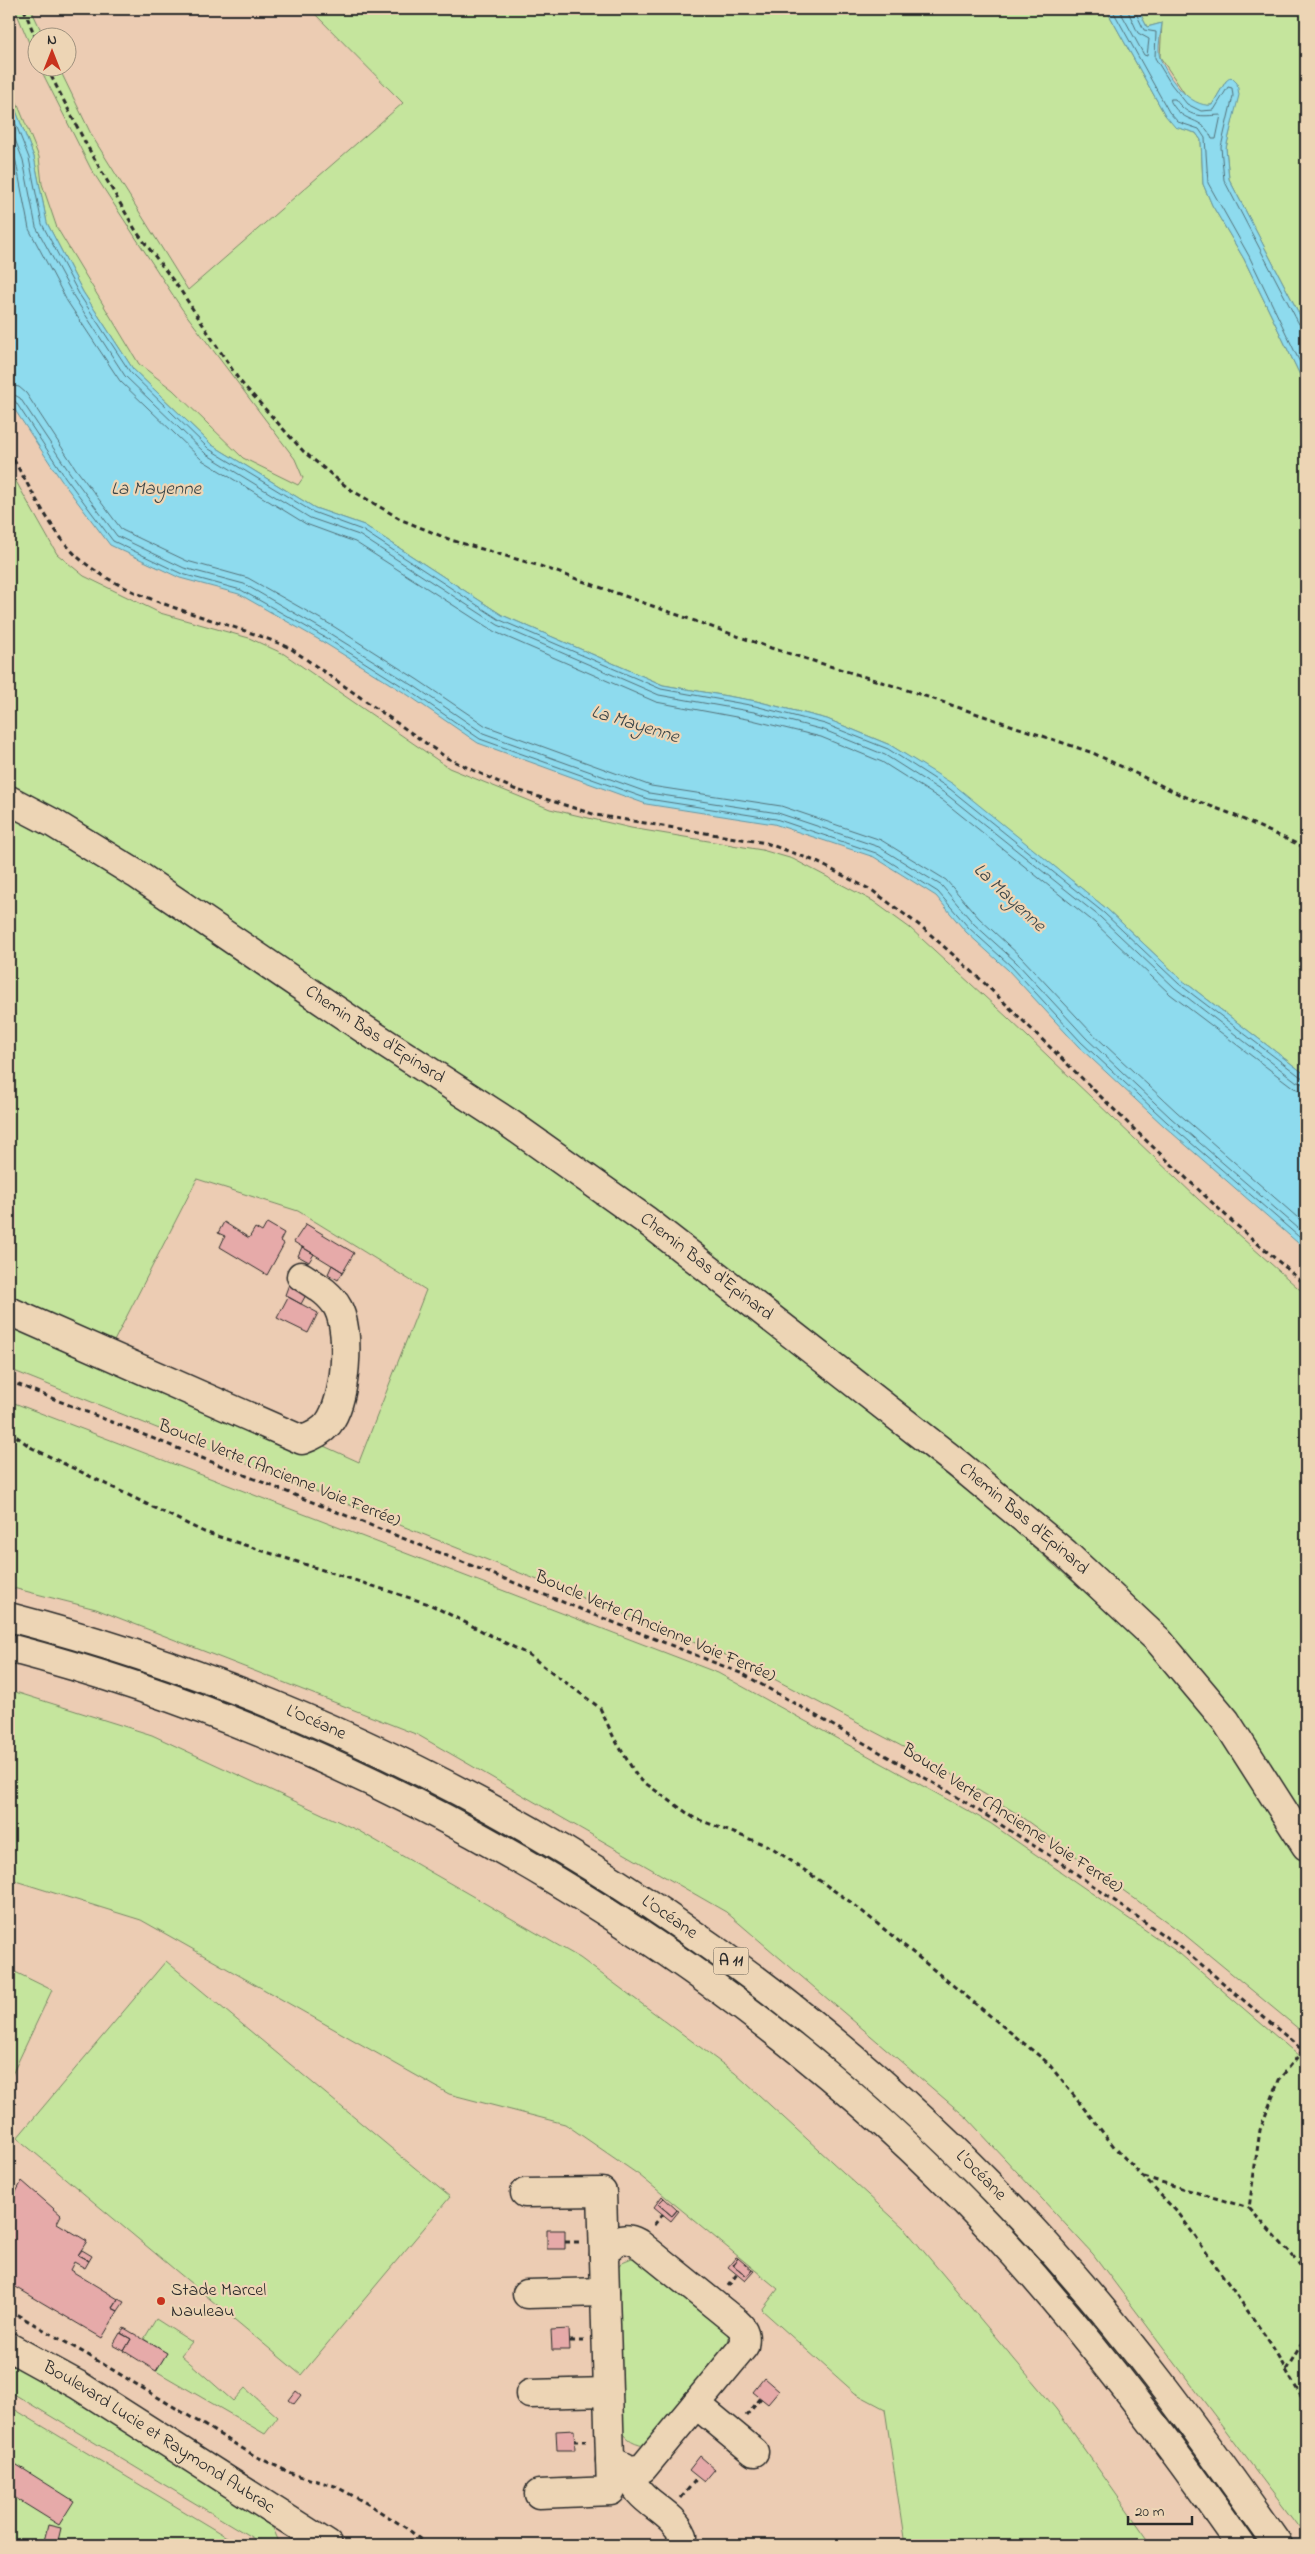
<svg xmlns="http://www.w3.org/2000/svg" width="1315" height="2554" font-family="'Indie Flower',sans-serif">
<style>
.green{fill:#c5e59d;stroke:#788864;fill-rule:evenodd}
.water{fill:#8edbee;stroke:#6695a0}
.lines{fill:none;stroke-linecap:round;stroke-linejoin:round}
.shore{stroke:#537179;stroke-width:1}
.building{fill:#e6aaa9;stroke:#2b2b2b}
.minor-casing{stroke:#2b2b2b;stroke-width:31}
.highway-casing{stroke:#2b2b2b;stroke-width:31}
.path{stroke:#2b2b2b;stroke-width:3;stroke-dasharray:5 4;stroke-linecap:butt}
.minor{stroke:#edd5b5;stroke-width:28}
.highway{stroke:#edd5b5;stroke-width:28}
.poi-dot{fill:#c8321e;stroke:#edd5b5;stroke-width:2}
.labels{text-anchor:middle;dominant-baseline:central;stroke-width:4.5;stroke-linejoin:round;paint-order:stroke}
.shield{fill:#edd5b5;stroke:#655e54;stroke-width:1}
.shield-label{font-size:16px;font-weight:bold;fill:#2b2b2b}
.street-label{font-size:18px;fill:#2b2b2b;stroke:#edd5b5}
.poi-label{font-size:18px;fill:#2b2b2b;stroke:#edd5b5;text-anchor:start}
.water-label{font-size:19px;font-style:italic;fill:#3a4548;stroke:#edd5b5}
</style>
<rect width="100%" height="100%" fill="#ecccb3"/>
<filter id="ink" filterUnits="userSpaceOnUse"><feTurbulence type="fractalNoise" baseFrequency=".02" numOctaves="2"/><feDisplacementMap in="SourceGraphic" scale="10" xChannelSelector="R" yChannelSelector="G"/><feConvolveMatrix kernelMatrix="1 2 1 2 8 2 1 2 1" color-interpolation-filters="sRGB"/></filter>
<g filter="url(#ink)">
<path class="green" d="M15,9H31L44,37L38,38L37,62Z
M310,9H1106L1165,115L1186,130L1196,133L1201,140L1203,184L1212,205L1244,259L1300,375L1306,384V1075L1182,980L1107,909L953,785L890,745L827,719L756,701L663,685L502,615L364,525L315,508L212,445L133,369L83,292L47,223L34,157L9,93V83L39,157L42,184L57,228L139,364L173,390L243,458L298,485L303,478L295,459L182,309L91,169L40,68H59L92,136L188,290L403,103Z
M1138,9H1306V327L1229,179L1226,148L1232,123L1226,81L1212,105L1203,106L1189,100L1160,57L1162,23L1147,27Z
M9,469L57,554L84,576L160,613L249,638L284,654L449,768L550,809L631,828L762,850L793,859L873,901L910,928L1008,1018L1198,1199L1306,1295V1827L1140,1612L409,1042L63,816L9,788Z
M9,814L31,824L232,952L592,1194L990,1509L1118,1621L1194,1697L1306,1868V2035L1185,1935L1016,1813L926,1759L738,1660L9,1369ZM197,1179L298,1211L426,1290L359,1462L110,1349Z
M9,1401L718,1673L990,1823L1180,1954L1306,2062V2537L1093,2254L967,2118L726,1912L418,1735L96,1609L9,1587Z
M9,1690L152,1735L359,1831L580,1958L735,2073L904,2228L1056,2409L1152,2545H905L885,2409L855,2393L762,2310L778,2289L639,2175L565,2124L449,2094L141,1920L9,1879Z
M166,1961L450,2197L301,2375L17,2138Z
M9,1969L52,1990L9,2081Z
M632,2258L643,2262L730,2332L726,2352L645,2445C630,2443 624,2436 617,2424L615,2270L622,2262Z
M156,2319L192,2342L181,2355L233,2401L245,2388L278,2417L265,2434L156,2371L167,2353L144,2339Z
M9,2359C100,2411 187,2469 273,2528L279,2542L256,2540L9,2391Z
M9,2406L240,2545H9Z"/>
<path class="water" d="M1106,9H1138L1147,27L1162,23C1161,33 1157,49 1160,58C1168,78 1190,108 1212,105L1226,81L1231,77L1237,83L1239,95L1226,148L1229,179L1306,327V384L1300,375L1244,259L1212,205L1203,184L1201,140L1196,133L1175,127L1165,115Z
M9,93L34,157L47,223L83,292L133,369L212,445L315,508L364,525L502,615L663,685L756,701L827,719L890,745L953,784L1107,909L1182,980L1306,1075V1250L1164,1126L1078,1046L1008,970L966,932L936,896L874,857L774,824L646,804L478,743L408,695L323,642L239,594L180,578L110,545L61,480L9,401Z"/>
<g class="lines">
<path class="shore" d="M1112,9L1169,112L1178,122L1199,129L1205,138L1208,183L1249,256L1306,375
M1119,9L1144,55L1147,56L1149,39L1138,33L1127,9
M1134,9L1144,30L1156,32L1155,58L1171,84L1187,104L1201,111L1214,110L1228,87L1232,88L1233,96L1221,147L1224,180L1299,324L1306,328
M1171,99H1175C1190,119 1200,116 1221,115L1216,139H1212C1202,114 1184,126 1171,102Z
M9,107L29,158L42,224L79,294L130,372L209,449L313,512L362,530L500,620L661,689L755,706L825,724L888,749L950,789L1104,913L1179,984L1301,1077L1306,1078
M9,124L23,160L36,227L74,297L125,376L206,454L310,518L359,535L498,625L659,695L754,712L824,730L885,755L946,794L1100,917L1175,988L1297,1082L1306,1084
M9,144L16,162L29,229L67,301L120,381L202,460L306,524L355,542L495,632L656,702L752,720L821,737L882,762L942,800L1095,923L1170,994L1294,1088L1306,1092
M9,385L19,387L26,393L76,469L122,530L187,561L248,578L333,626L418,680L486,726L651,786L781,806L881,840L946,880L979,918L1021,957L1091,1032L1177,1112L1306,1225
M9,392L20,398L70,473L117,536L184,568L244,584L329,633L414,686L483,733L649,793L778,813L879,847L942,886L974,924L1016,962L1086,1038L1171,1118L1306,1235
M9,399L15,401L65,477L113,541L182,574L241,590L326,638L410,691L480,739L648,799L776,819L876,853L938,892L969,928L1011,966L1081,1042L1167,1122L1306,1243"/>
</g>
<path class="building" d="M224,1222L249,1238L255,1228L262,1232L267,1223L284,1233L280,1241L284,1244L267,1275L220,1247L225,1236L218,1233Z
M306,1224L354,1253L343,1272L294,1242Z
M302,1247L314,1254L309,1262L298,1256Z
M332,1265L343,1272L338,1280L328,1274Z
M289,1284L307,1293L301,1304L285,1295Z
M288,1297L318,1313L308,1333L277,1318Z
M22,2181L61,2215L57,2223L87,2241L78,2255L89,2261L85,2268L74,2262L70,2270L118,2299L112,2308L118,2311L102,2338L9,2283V2205Z
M662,2196L664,2198L658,2204L672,2216L677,2210L679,2211L671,2221L654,2207Z
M664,2198L677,2210L672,2216L658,2204Z
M547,2230H565V2249H547Z
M82,2250L92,2256L89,2261L78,2255Z
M736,2257L738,2258L733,2265L747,2276L752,2270L754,2271L745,2281L728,2267Z
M738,2258L752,2270L747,2276L733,2265Z
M118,2299L124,2302L118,2311L112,2308Z
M124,2328L167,2353L156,2371L124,2351L131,2339L121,2333Z
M569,2329L570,2350H552L551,2330Z
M120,2333L131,2339L124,2351L113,2345Z
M764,2378L779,2391L768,2404L753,2392Z
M296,2391L301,2395L294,2404L289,2400Z
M574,2430L575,2450H557L556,2431Z
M700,2456L715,2469L704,2482L689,2470Z
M9,2460L74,2501L59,2525L9,2494Z
M48,2525L61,2528L57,2545H43Z
M62,2541L81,2545H61Z"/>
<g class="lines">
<defs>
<g id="minor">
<path id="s1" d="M9,800L53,823L136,874L364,1029L509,1123L647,1221L958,1464L1065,1553L1158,1640L1226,1721L1306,1846"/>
<path d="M9,1311L302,1440C311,1437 322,1431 328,1424C346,1401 351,1334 338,1308C330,1293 315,1285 301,1276"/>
<path d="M525,2193L602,2192L611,2491L539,2494"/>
<path d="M604,2256C611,2241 623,2235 638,2243L737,2323C745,2330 746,2336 744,2346L643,2468L630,2470L610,2460"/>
<path d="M527,2294L605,2292"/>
<path id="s2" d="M9,2347L78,2385L328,2545"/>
<path d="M530,2394L608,2392"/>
<path d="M696,2404L754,2452"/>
<path d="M630,2470C633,2503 671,2507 683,2536L680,2545"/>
</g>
<g id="highway">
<path id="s3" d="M9,1617C398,1718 755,1932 1030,2227C1122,2326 1201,2435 1278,2545"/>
<path d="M9,1648C383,1746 755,1967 1015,2255C1097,2347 1171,2445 1241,2545"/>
</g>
</defs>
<use href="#minor" class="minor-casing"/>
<use href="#highway" class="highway-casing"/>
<path class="path" d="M24,9L38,44
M47,68L86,144L136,231L181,291L239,380L304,452L348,488L402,520L451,540L540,566L771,648L901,688L1093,753L1181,795L1229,813L1306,848
M9,452C28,483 53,536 80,559C134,605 225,619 290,648L447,758L514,789L596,815L766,843L815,861L873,891L923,928L976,975L1135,1130L1235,1224L1306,1285
M9,1381L743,1674L946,1790L1058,1861L1183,1949L1306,2053
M9,1431L32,1448L204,1532L429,1604L529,1655L600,1708L614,1738L638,1778L694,1818L771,1847L852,1903L1048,2063L1116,2149L1180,2215L1271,2344L1306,2405
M1303,2050L1279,2080L1260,2130L1249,2208L1300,2264L1306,2278
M1144,2177L1249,2208
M654,2225L663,2214
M565,2242H580
M728,2286L737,2274
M9,2310L88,2355L255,2456L295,2475L335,2486L366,2503L408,2529L427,2545
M570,2341H584
M1286,2370L1304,2340L1306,2331
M746,2416L761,2398
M574,2441H586
M681,2498L698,2477"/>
<use href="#minor" class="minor"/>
<use href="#highway" class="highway"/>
</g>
</g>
<circle class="poi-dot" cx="161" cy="2301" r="5"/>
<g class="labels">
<rect class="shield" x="713.5" y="1947.5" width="35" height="27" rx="4"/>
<g class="shield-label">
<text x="731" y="1961">A 11</text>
</g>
<g class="street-label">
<text stroke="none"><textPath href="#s1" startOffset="435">Chemin Bas d'Epinard</textPath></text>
<text stroke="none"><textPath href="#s1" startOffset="840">Chemin Bas d'Epinard</textPath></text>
<text transform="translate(279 1474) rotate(22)">Boucle Verte (Ancienne Voie Ferrée)</text>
<text stroke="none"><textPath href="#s1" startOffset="1245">Chemin Bas d'Epinard</textPath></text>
<text transform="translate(655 1627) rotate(23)">Boucle Verte (Ancienne Voie Ferrée)</text>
<text stroke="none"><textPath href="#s3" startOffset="325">L’Océane</textPath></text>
<text transform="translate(1012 1819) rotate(33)">Boucle Verte (Ancienne Voie Ferrée)</text>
<text stroke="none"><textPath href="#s3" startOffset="729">L’Océane</textPath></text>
<text stroke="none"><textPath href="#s3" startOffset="1134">L’Océane</textPath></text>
<text stroke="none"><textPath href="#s2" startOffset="175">Boulevard Lucie et Raymond Aubrac</textPath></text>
</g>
<g class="poi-label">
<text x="171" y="2291">Stade Marcel<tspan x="171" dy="21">Nauleau</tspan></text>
</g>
<g class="water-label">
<text x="156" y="489">La Mayenne</text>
<text transform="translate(635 725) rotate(17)">La Mayenne</text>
<text transform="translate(1009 898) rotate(43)">La Mayenne</text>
</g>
</g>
<rect width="1315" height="2554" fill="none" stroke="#edd5b5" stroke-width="30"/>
<rect x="15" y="15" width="1285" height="2524" fill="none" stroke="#2b2b2b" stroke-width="2" filter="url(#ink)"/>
<g transform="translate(52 52)"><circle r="24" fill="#edd5b5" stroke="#9f917e"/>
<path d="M0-4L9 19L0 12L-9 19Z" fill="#c8321e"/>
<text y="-8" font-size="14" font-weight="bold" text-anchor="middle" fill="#2b2b2b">N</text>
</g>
<path d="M1128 2516v8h64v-8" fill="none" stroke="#2b2b2b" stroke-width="2.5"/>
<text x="1135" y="2516" font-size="15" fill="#2b2b2b" stroke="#edd5b5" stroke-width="4" paint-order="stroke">20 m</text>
</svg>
